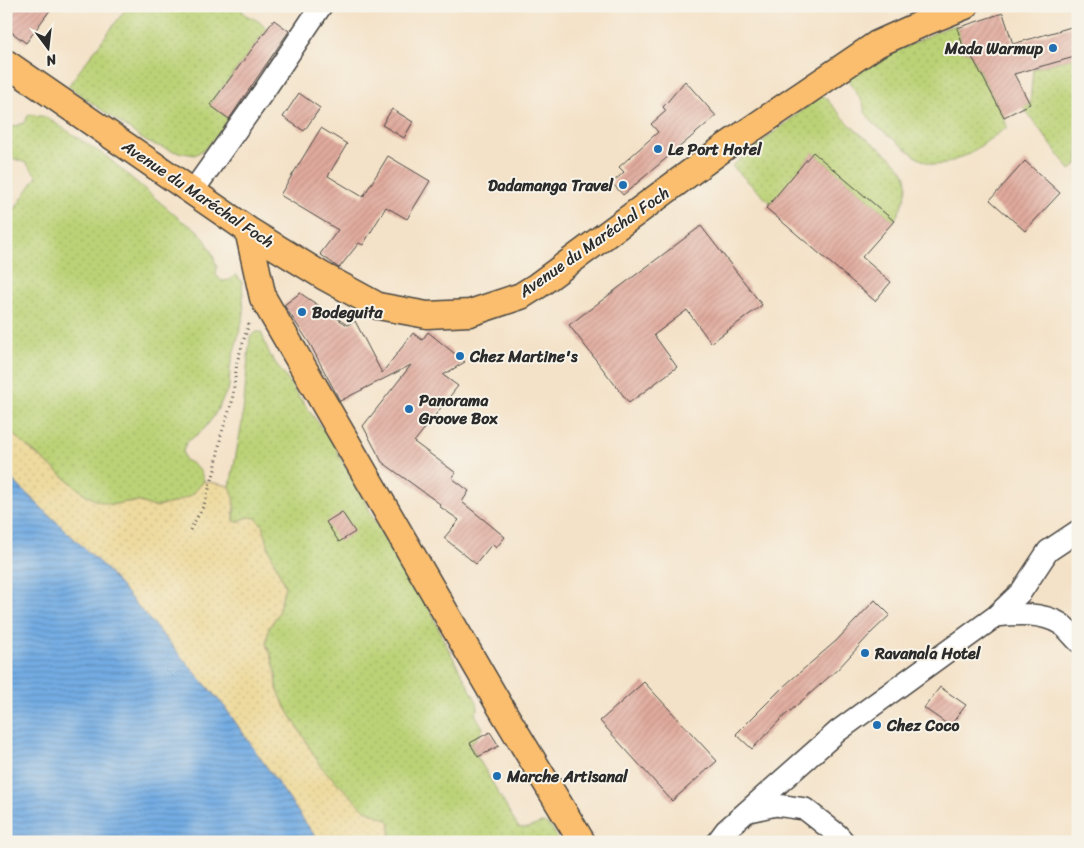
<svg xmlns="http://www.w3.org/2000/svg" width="1084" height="848" font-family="Sriracha,sans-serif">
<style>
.green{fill:url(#green-dots);stroke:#737e50}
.sand{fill:url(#sand-dots);stroke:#8c8264}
.water{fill:url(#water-rules);stroke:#4f6c87}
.building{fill:url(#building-hatch)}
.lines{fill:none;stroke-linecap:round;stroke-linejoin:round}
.minor-casing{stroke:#494643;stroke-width:24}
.major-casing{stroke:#494643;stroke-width:29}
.path{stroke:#494643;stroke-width:3;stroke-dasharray:1 4;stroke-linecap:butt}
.minor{stroke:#fff;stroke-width:21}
.major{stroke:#fabe6e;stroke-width:26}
.poi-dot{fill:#1f6fb2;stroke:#f7f3e8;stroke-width:2}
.labels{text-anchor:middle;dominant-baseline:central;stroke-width:4;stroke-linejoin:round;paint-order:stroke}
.poi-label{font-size:16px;font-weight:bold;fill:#2b2b2b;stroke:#f7f3e8;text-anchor:start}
.street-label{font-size:16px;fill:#2b2b2b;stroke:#f7f3e8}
</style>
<defs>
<pattern id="green-dots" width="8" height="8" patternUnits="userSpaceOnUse" patternTransform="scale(1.25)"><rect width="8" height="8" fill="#bbd276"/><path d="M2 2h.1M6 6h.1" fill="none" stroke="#a1b466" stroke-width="1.8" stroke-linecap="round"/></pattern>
<pattern id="sand-dots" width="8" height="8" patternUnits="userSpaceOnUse" patternTransform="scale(1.25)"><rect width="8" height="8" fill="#eeda9e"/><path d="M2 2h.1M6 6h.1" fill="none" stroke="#cb8" stroke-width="1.8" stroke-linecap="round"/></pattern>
<pattern id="water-rules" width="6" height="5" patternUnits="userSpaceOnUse" patternTransform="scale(1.25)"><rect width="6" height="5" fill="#73ace3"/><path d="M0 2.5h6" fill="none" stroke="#5f8cb8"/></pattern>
<pattern id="building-hatch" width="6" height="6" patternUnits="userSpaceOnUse" patternTransform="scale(1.25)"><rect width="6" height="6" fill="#e0aa9d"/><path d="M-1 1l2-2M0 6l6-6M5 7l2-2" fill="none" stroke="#c09287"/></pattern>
</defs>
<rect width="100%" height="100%" fill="#f7f3e8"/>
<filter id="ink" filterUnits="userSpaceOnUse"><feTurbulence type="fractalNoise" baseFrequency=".02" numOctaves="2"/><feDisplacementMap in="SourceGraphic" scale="10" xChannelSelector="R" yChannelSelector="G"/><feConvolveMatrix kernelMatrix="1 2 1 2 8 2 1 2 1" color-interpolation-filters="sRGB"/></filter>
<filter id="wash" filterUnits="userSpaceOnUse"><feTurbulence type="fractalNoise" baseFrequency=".0096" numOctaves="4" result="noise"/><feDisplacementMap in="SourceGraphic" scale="20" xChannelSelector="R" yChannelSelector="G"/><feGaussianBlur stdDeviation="1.12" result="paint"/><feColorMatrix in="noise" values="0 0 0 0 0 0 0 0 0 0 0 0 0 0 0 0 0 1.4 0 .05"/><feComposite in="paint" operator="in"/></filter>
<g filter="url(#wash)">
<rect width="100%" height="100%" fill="#f4e2c8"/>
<path class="green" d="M128,6H241C243,18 250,15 258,21C261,23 264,27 267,29L210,104L230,120L206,148L195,155L172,151L147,142L68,86Z
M956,25L965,52L970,53L1004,117L1007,127L969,154L945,164L933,165L918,158L874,124L865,112L863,103L846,76L943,29Z
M1078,56V164L1070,170L1023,107L1030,104L1033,69Z
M823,95C834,107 845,121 858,132C871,143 901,160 906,177C910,191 901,209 894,221L814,153L770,203L732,166L801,111Z
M29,114L46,117L107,157L182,221L196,229L206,241L213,255L217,267L216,275L222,281L230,280L236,274L242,282L244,314L230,367L229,387L214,416L204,429L186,443L183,452L185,460C196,465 201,469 204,481L192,495L174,503L154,507L140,502H126L112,505L95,500L82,492L6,429V222L37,176L26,163L6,156V129L24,123Z
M256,332H261L270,355L310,412L335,445L339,456L362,494L371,514L390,547L433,615L442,637L477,702L478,709L475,714L483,728L480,734L470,744L518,827C532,831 533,824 542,823C551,823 557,834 557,842H390V825L388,820L365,810L321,767L285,706L277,689L276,673L271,655L266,644L269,628L278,613L285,586L270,552L263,526L256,518L248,517L238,522H234L235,510L230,486L242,423L250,337Z"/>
<path class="sand" d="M6,429L82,492L95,500L112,505L126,502H140L154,507L174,503L192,495L204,481L230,486L234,498V521L238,522L248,517L256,518L263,526L270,552L285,586L278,613L269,628L266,644L271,655L276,673L277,689L285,706L321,767L365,810L388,820L390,825V842H319L224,706L104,567L6,474Z"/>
<path class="water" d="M6,474L104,567L224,706L319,842H6Z"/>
<g id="blocks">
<path class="building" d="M6,6H53L26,43L6,28Z
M1003,13L1013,44L1078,25V56L1014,74L1030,104L1004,117L969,51L965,52L957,28Z
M274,20L289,31L229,119L210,105Z
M685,81L716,116L623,195L612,183L624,172L619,167L658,132L651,124L666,111L663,107Z
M299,93L320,108L304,131L283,117Z
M392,109L413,122L404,138L382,125Z
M321,128L347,144L328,176L363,197L388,156L430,181L407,219L386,207L363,245L359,243L339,268L320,254L338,230L280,195Z
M813,152L894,221L862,257L891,282L875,301L766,208Z
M1025,161L1060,193L1025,231L990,200Z
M701,226L762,305L711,343L687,310L654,335L677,367L629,403L569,325Z
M300,293L347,325L355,321L382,373L413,333L422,340L428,332L465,362L443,375L458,386L414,442L456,473L452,478L469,491L462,502L505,537L496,548L492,544L476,564L444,538L459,520L439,506L440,504L382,462L363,426L411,365L340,401L310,344L284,305Z
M342,512L355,532L339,542L326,522Z
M875,600L890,615L872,632L838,669L780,720L752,749L736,734L784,686L836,641Z
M644,682L717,761L672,801L600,721Z
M940,687L966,705L950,726L924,708Z
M490,732L499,746L478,757L470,743Z"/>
</g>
</g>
<g filter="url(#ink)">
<use href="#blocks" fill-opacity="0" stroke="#494643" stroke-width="1"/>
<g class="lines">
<defs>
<path id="minor" d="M193,191L264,91L321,6
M996,616C1016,614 1042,612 1061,624C1067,628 1072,635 1078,641
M749,811L776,805L805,809L838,835L844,842
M717,842L726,830L838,731L996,616L1021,592L1048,551L1078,531"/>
<path id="major" d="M6,63L248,230L323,276L378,306L427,315L470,313L521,296L537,286L725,147L877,44L928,21L965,6
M248,230L263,298L498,703L582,842"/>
</defs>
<use href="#minor" class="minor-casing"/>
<use href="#major" class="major-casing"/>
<path class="path" d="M190,530L204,505L215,470L221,435L232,402L237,362L250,320"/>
<use href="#minor" class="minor"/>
<use href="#major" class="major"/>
</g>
</g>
<g class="poi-dot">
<circle cx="1053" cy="48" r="5"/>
<circle cx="658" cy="149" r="5"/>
<circle cx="623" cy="185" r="5"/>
<circle cx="302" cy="312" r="5"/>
<circle cx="460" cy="356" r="5"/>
<circle cx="409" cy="409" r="5"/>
<circle cx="865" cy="653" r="5"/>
<circle cx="877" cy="725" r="5"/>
<circle cx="497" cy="776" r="5"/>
</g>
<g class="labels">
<g class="poi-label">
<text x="1043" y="48" text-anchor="end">Mada Warmup</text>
<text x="668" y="149">Le Port Hotel</text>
<text x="613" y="185" text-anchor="end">Dadamanga Travel</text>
<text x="312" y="312">Bodeguita</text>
<text x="470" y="356">Chez Martine's</text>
<text x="419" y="400">Panorama<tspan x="419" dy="18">Groove Box</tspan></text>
<text x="875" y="653">Ravanala Hotel</text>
<text x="887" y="725">Chez Coco</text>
<text x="507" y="776">Marche Artisanal</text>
</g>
<g class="street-label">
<text transform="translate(198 194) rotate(34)">Avenue du Maréchal Foch</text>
<text transform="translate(594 242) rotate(-35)">Avenue du Maréchal Foch</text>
</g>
</g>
<rect width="1084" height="848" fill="none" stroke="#f7f3e8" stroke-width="25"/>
<g transform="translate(48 48) rotate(165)" stroke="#f7f3e8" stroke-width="4" paint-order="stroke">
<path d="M0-4L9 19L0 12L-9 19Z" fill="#2b2b2b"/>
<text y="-8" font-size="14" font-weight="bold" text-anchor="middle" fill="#2b2b2b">N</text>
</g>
</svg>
